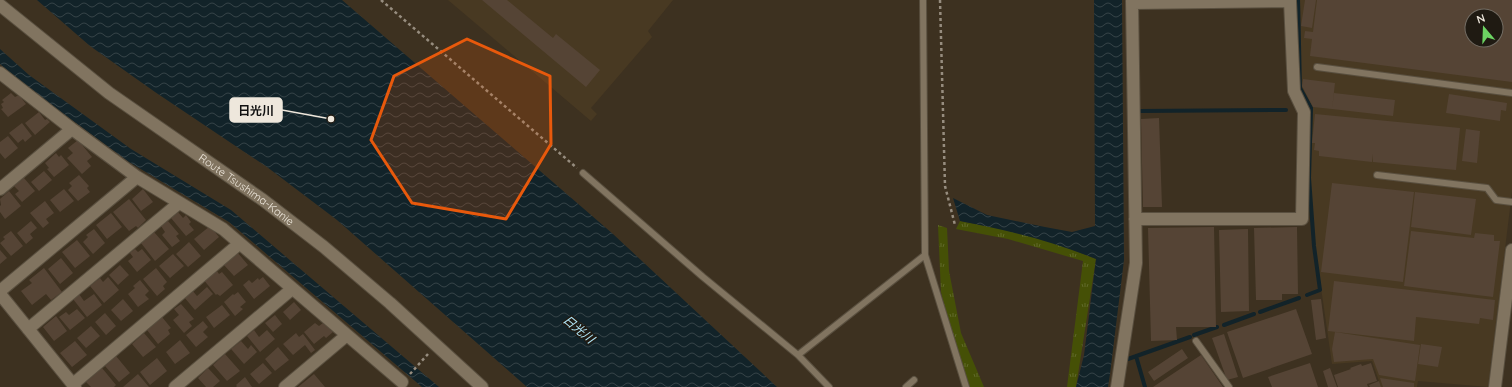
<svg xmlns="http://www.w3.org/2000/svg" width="1512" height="387" font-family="Quicksand,'Noto Sans JP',sans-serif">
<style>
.built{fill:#483922;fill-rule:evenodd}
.grass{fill:url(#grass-tufts)}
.water{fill:url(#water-waves)}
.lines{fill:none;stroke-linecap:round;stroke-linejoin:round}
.stream{stroke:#122329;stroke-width:4}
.building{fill:#554435;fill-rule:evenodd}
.lane-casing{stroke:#594f3f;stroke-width:8}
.street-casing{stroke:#594f3f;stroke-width:14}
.secondary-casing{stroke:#594f3f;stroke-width:14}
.path{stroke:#978d7f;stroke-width:2.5;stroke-dasharray:3 3;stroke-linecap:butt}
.lane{stroke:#817460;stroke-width:6}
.street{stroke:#817460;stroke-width:12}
.secondary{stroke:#817460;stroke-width:12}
.marked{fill:#e8590c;fill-opacity:0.2;stroke:#e8590c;stroke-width:3;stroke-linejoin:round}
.labels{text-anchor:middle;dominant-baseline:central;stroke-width:3;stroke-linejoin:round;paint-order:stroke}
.street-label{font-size:11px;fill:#eee7dc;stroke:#1f1a12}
.water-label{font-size:12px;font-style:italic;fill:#b2e9fc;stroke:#1f1a12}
.leader{fill:none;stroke:#eee7dc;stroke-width:1.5}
.callout-dot{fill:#eee7dc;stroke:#1f1a12;stroke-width:1.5}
.callout{fill:#eee7dc;stroke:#eee7dc;stroke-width:1.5}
.callout-label{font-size:12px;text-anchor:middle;font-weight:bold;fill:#111}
</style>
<defs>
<pattern id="grass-tufts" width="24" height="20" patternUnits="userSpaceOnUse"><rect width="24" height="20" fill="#455006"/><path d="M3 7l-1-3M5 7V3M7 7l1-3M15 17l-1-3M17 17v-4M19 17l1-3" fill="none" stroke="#60692a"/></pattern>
<pattern id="water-waves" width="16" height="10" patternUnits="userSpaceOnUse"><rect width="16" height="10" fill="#122329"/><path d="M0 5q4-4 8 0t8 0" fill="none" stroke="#354347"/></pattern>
</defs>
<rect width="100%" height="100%" fill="#3d3120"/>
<path class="built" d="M448,0H673L648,31L652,37L591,108L597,114L591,121Z
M1300,0H1512V192L1488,387L1418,381L1417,387H1381L1372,361L1332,364L1315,246L1310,178L1313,109L1301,87ZM1472,16H1496V40H1472Z"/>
<path class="grass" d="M960,221L1008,230L1058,244L1096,259L1076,387H1067L1083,261L1008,239L956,229Z
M938,225L947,228L949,271L961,333L984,387H970L949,326L941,292Z"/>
<path class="water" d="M37,0H342L613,234L777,387H527L337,220L267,167L155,92L90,46Z
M1094,0H1122L1124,260L1110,374L1108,387H1076L1084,355L1096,259C1052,241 1007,230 960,221L953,198L987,215L1045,227L1072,232L1095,226Z
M0,49L29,75L131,149L231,210L439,387H422L229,222L129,162L23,84L0,64Z"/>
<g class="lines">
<path class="stream" d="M1298,0L1300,88L1311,108L1309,178L1314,246L1320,290L1307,295
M1139,111L1286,110
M1260,312L1299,298
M1224,325L1254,314
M1194,335L1217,327
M1136,356L1145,387
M1128,359L1190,337"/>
</g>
<path class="building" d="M482,0H507L553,38L556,34L600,70L586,87Z
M1305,0H1316L1312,28L1301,26Z
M1317,0H1512V82L1310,56L1312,39L1304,38L1305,31L1313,32ZM1472,16H1496V40H1472Z
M1303,79L1335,83L1332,109L1313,107L1302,86Z
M11,93L15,97L19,95L26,104L8,117L1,109L3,108L1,104L4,102L2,100Z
M1334,93L1395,100L1393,116L1332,109Z
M1449,94L1507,103L1506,111L1501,110L1500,121L1446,113Z
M39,112L45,120L47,119L50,122L35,135L25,123Z
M1315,114L1460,128L1456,170L1373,162V154L1372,162L1319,156V151L1314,150L1315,143H1312Z
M1159,118L1162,207H1143L1141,119Z
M22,123L32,136L25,142L23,139L18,143L9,133Z
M1466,129L1480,131L1477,163L1462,161Z
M8,136L18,148L5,159L0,153V142Z
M78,140L92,157L87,161L91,166L82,174L67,158L73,153L68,148Z
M56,153L59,157L61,155L69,165L54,177L47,169L49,168L45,163Z
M44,171L52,180L39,191L31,182Z
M79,175L89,186L87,188L90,192L78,201L68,190L72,186L69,183Z
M24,178L35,191L22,202L15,194L19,191L14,186Z
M1332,183L1414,192L1403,282L1321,272Z
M64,189L74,201L60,212L50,200Z
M143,189L153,202L141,211L132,199Z
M9,191L21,206L5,219L0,212V206L1,205L0,199Z
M1415,192L1476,199L1471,235L1411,227Z
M129,199L146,220L138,228L136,226L129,231L113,212Z
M45,201L54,213L46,219L49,223L43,228L30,213Z
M178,212L183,218L186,215L191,222L189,224L194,230L186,236L171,218Z
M111,213L122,227L107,239L96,225Z
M31,221L37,228L30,234L33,238L26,244L17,233Z
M168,221L179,234L176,236L180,241L172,247L162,235L165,232L161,226Z
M210,226L219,237L204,250L194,239Z
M1214,227L1216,327H1176L1177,340L1151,341L1148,228Z
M1297,227L1298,294H1282V300H1256L1254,228Z
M94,229L105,243L93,254L83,242L88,237L86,235Z
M1248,229L1249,311L1221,312L1219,230Z
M11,231L23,246L11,256L0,243L5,239L3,237Z
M1411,231L1474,238L1475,233L1494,235V241H1500L1493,297L1404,286Z
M154,232L169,249L155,261L141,243Z
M77,240L90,256L75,268L62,252Z
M189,242L201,256L188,267L176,254Z
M135,249L138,252L142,249L151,260L137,272L128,261L133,257L130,253Z
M0,250L7,258L0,264Z
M237,252L248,265L234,276L223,264Z
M173,254L184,266L170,278L159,266Z
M61,258L73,273L60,284L48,269Z
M120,265L129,275L118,285L109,275Z
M44,268L62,292L51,300L46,294L32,305L21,291L32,283L29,280Z
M156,268L167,282L163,286L165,289L157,296L143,279Z
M217,271L219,274L222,272L233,285L220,296L217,294L216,295L203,279L211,273L212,275Z
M108,277L119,290L104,303L90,286L100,278L103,282Z
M263,277L270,286L254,299L243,285L249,280L252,283L258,278L259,280Z
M140,280L149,291L145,295L149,299L138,307L128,294L135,288L133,286Z
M1334,281L1495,300L1493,320L1480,318L1479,324L1416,317L1414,341L1328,331Z
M207,287L213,294L195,310L184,297L192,290L197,296Z
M238,292L246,302L240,307L243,309L235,316L224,302L233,294L234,295Z
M79,294L84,301L94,294L102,305L87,317L73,299Z
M123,299L133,311L121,321L111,310Z
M1321,299L1326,338L1316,340L1311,300Z
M294,302L301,310L290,320L283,312Z
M181,304L194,319L189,322L192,326L184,333L173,320L179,315L174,309Z
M222,305L230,315L214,328L206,317Z
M77,309L85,318L70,330L59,317L66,312L69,315Z
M1296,309L1312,354L1243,378L1227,332Z
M105,313L116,326L106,335L95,322Z
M275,315L282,324L273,332L265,323Z
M56,316L67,331L54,341L43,327Z
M162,317L171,328L168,330L170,334L158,344L147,330Z
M203,321L208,327L203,332L208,337L196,347L186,335Z
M315,323L319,326L323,323L333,332L326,338L324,336L314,344L304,332Z
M91,326L100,336L86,348L77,338Z
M254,330L259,337L267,330L275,339L260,352L247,336Z
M1335,332L1420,345L1415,381L1379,375L1373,359L1334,362L1332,349Z
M144,333L156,347L143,357L132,344Z
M296,333L299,337L303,334L315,350L311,353L305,345L293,355L283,344Z
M1224,334L1238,377L1227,380L1212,338Z
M180,340L190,353L175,364L166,352Z
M75,341L87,355L72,367L60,353Z
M241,341L248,349L251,345L257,352L244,364L231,349Z
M1421,344L1442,347L1438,367L1418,364Z
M278,347L289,360L275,371L265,359Z
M1182,349L1188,358L1154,381L1148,372Z
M225,354L240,371L227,381L213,365Z
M1201,355L1223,387H1153Z
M116,356L130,373L119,382L105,366Z
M157,358L167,371L150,385L140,372Z
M263,363L272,373L259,384L250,374Z
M1310,363L1318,387H1272L1268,377Z
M1371,363L1377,381L1367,384L1368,387H1338L1334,375L1351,369L1350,368L1361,364L1362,366Z
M102,368L116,385L114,387H91L86,382Z
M208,368L220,381L213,387H206L198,378Z
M1330,368L1337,387H1328L1323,371Z
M138,374L149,387H123Z
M314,374L325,387H298Z
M245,377L252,387H236L237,386L236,385Z
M1380,378L1414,383V387H1383Z
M1379,381L1381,387H1370L1369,385Z"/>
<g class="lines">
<defs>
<path id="lane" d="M923,0L925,255L966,387
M1317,67L1512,93
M583,173L703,277L798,355L829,387
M1377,175L1487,188L1496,200L1512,202
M1196,341L1229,387
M798,355L925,255
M906,387L914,380"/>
<path id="street" d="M1133,3L1290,1L1294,91L1304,112L1302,219H1135
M0,73L72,129L137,177L223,229L402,382
M0,189L72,129
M0,291L137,177
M0,294L75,387
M28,329L179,203
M73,384L239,244
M175,387L292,289
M285,387L347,335
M1117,387L1136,263L1132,0"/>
<g id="secondary">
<path id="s1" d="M0,5L109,93L263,200L324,247L390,303L482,387"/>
<path d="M1495,387L1512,250"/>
</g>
</defs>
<use href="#lane" class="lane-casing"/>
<use href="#street" class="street-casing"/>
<use href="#secondary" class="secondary-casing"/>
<path class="path" d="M381,0L577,168
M940,0L945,186L955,225
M410,374L428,354"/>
<use href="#lane" class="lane"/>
<use href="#street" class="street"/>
<use href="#secondary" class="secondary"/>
</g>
<path class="marked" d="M467,39L550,76L551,144L506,219L412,203L371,140L394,76Z"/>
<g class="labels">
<g class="street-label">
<text stroke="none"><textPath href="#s1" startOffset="308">Route Tsushima-Kanie</textPath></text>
</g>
<g class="water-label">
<text transform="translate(579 329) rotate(40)">日光川</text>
</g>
</g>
<path class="leader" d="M331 119L282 110"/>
<circle class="callout-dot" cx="331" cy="119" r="4"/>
<rect class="callout" x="230" y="98" width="52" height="24" rx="4"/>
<g class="callout-label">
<text x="256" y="115">日光川</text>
</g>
<g transform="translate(1484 28) rotate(341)"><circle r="19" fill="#1f1a12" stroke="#726c63"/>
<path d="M0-3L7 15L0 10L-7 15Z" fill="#6cd362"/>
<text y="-6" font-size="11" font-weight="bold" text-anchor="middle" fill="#eee7dc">N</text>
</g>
</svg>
